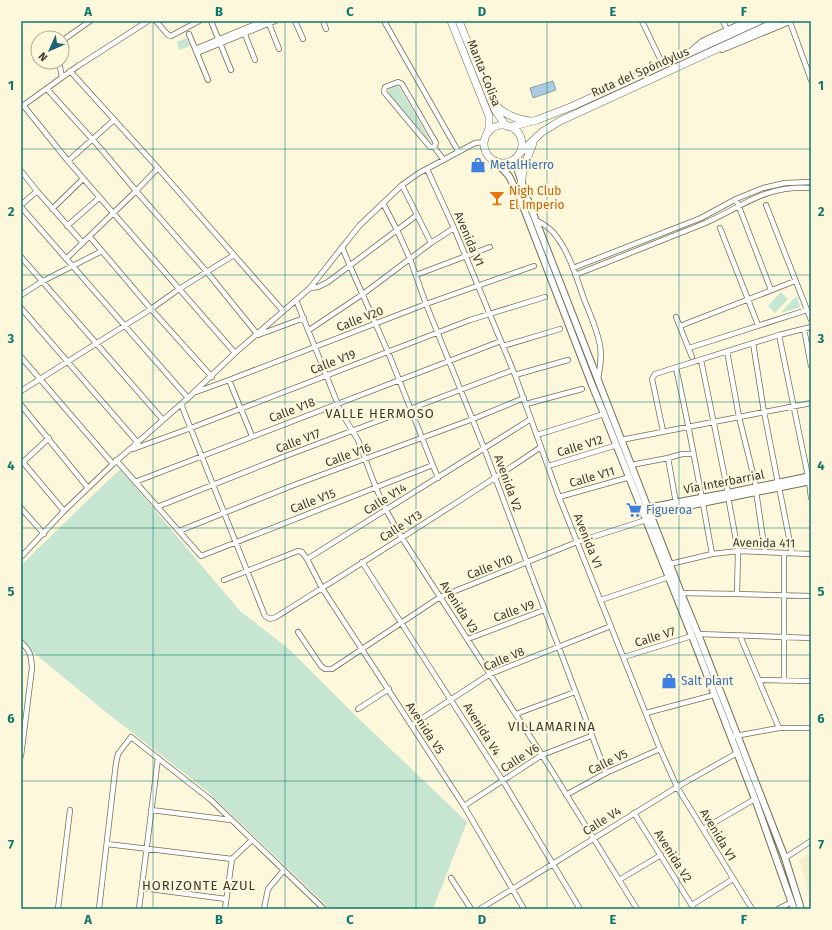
<svg xmlns="http://www.w3.org/2000/svg" width="832" height="930" font-family="'Fira Sans',sans-serif">
<style>
.built{fill:#f5eeca}
.green{fill:#c6e6d1}
.water{fill:#abcbe1;stroke:#8aa0ac}
.lines{fill:none;stroke-linecap:round;stroke-linejoin:round}
.minor-casing{stroke:#736e55;stroke-width:6}
.major-casing{stroke:#736e55;stroke-width:8}
.highway-casing{stroke:#736e55;stroke-width:8}
.minor{stroke:#fff;stroke-width:4.5}
.major{stroke:#fff;stroke-width:6}
.highway{stroke:#fff;stroke-width:7}
.grid{fill:none;stroke:#0f766e;stroke-width:1;stroke-opacity:0.55}
.labels{text-anchor:middle;dominant-baseline:central;stroke-width:4;stroke-linejoin:round;paint-order:stroke}
.street-label{font-size:12px;fill:#3d3b30;stroke:#fdf8db}
.shop-label{font-size:12px;fill:#366cbe;stroke:#fdf8db;text-anchor:start}
.food-label{font-size:12px;fill:#c56008;stroke:#fdf8db;text-anchor:start}
.neighbourhood-label{font-size:13px;letter-spacing:1px;fill:#3d3b30;stroke:#fdf8db}
.neatline{fill:none;stroke:#0f766e;stroke-width:1.5}
.grid-label{font-size:13px;text-anchor:middle;font-weight:bold;fill:#0f766e}
</style>
<rect width="100%" height="100%" fill="#fdf8db"/>
<path class="built" d="M811,852V899L799,860Z"/>
<path class="green" d="M187,38L190,46L179,50L177,42Z
M396,85L400,88L432,144L388,93L389,89Z
M781,292L788,299L775,313L768,306Z
M795,297H797L800,307L781,313Z
M120,469L240,611L289,649L356,716L467,822L433,909H330L206,790L102,709L21,642V565Z"/>
<path class="water" d="M553,81L556,90L533,98L530,88Z"/>
<g class="lines">
<defs>
<path id="minor" d="M156,21L168,35L171,36L199,21
M211,21L231,70
M268,21L279,49
M295,21L303,39
M323,21L326,29
M384,21L458,151
M642,21L663,65
M723,21L727,30
M790,22L811,80
M244,32L255,60
M189,34L208,80
M62,46L66,38L90,21
M195,49L263,21
M693,49L702,41L746,21
M722,50L792,21
M197,53L275,21
M59,62L62,77
M70,71L158,168L234,255
M398,82L402,84L436,143L434,147H430L384,92L385,87Z
M47,89L101,149L137,192L207,272L258,335L304,318
M23,105L68,161L235,353
M21,107L78,66L148,21
M434,147L443,159
M68,161L114,120
M427,169L454,228L515,375L559,497L660,749L677,787L752,909
M21,171L37,191L83,243
M402,185L431,243
M736,199L771,290
M383,203L397,230L410,259L426,304L484,448L606,773
M21,205L37,191
M766,205L811,320
M21,207L188,398
M52,209L83,179
M535,220C542,223 548,227 553,232C569,251 576,276 584,299C590,314 597,329 600,345C602,357 600,368 598,379
M67,226L99,198
M720,228L758,325
M90,237L151,309L212,377
M342,247L350,266L388,352L438,478
M21,257L163,420
M66,259L136,191L158,168
M573,268L701,218L736,199L763,188L785,183L811,182
M416,275L490,247
M575,275C618,258 660,241 703,224C743,207 763,185 811,188
M310,288L318,287L328,282L417,215
M21,295L43,281L102,251
M296,300L341,412L358,440L376,488L386,510L402,538L542,755L637,909
M21,308L138,443
M676,317L692,357
M680,326L795,281
M804,329L811,366
M309,330L363,294L431,243L454,228
M779,335L809,481L811,498
M753,343L764,412L778,483
M503,346L560,329
M689,348L807,310
M727,351L739,417L756,486
M21,357L113,464
M701,360L728,493
M676,368C690,430 701,492 712,554
M515,375L568,360
M229,380L252,436
M21,391L151,309L179,289L234,255L283,311
M196,392L229,380L426,304L534,266
M181,404L265,616L270,619L276,617C365,561 454,506 541,447
M526,404L582,389
M21,405L88,488
M663,431L652,379L655,374L779,335L811,327
M537,435L604,414
M621,440L811,403
M133,449L191,428L470,320L545,297
M668,458L676,503
M21,460L64,511
M116,460L201,556L433,465
M21,464L49,438
M631,465L668,458L682,454H693
M548,466L617,445
M135,482L501,341
M779,487L792,553
M756,491L765,552
M559,497L630,477
M157,507L283,457L513,370
M21,508L44,534
M179,531L294,485L473,419L524,398
M784,553V681
M21,557L64,511L113,464L188,398L235,353L310,288L359,226L402,185L419,173L475,143L484,142
M307,559L322,588L464,806L524,909
M362,562L503,781L580,909
M670,564L712,554L738,551L811,554
M224,580L298,551L302,552L307,559L531,419
M681,593L737,594L738,551L729,502
M737,594L811,596
M601,600L669,577
M298,632L321,666L325,669H332L440,597L577,542L646,520
M698,634L811,638
M740,636L779,728
M468,639L544,610
M21,642C31,652 31,655 32,668L21,756
M624,657L692,636
M759,680L811,681
M358,709L389,689
M646,713L714,695
M516,714L575,692
M412,725L490,674L611,626
M735,736L779,728H811
M566,795L606,773L660,749
M464,806L542,755L591,736
M151,810L231,820
M634,813L694,909
M703,829L755,799
M107,844L232,859
M785,858L811,841
M451,878L471,909
M619,880L661,855
M142,888L226,899
M692,905L733,879
M58,909L70,810
M99,909L116,763L118,754L131,737L211,800L324,909
M139,909L158,758
M225,909L232,859L252,840
M264,909L268,889L284,870
M480,909L677,787L737,753
M778,909L792,902"/>
<path id="major" d="M516,158L518,171L527,198L681,593L698,634L785,858L801,909
M495,161L509,176L521,201L592,385L604,414L692,636L755,799L794,909
M646,508L728,493L811,476
M648,514L811,481"/>
<path id="highway" d="M451,21L489,116V128L487,134
M459,21L495,110L506,126
M495,105C506,115 516,119 530,121
M484 144a19 19 0 1 1 38 0a19 19 0 1 1-38 0Z
M510,127L537,120L573,106L759,21
M518,155L542,132L560,121L778,21
M521,183L524,167L533,143"/>
</defs>
<use href="#minor" class="minor-casing"/>
<use href="#major" class="major-casing"/>
<use href="#highway" class="highway-casing"/>
<use href="#minor" class="minor"/>
<use href="#major" class="major"/>
<use href="#highway" class="highway"/>
</g>
<path class="grid" d="M153,21V909M285,21V909M416,21V909M547,21V909M679,21V909M21,149H811M21,275H811M21,402H811M21,528H811M21,655H811M21,781H811"/>
<defs>
<symbol id="shop-bare" viewBox="-9 -9 18 18"><path d="M-5-2.5h2.3a2.7 3.5 0 0 1 5.4 0H5L5.5 6h-11ZM-1.5-2.5h3a1.5 2.3 0 0 0-3 0Z" fill="#3f7fe0" stroke="#fdf8db" stroke-width="2.5" paint-order="stroke"/></symbol>
<symbol id="bar-bare" viewBox="-9 -9 18 18"><path d="M-6-5H6L.8 .8V4.5H3.5V6h-7V4.5H-.8V.8Z" fill="#e8710a" stroke="#fdf8db" stroke-width="2.5" paint-order="stroke"/></symbol>
<symbol id="supermarket-bare" viewBox="-9 -9 18 18"><path d="M-6-5.5h2.5l.6 2H6L4.5 2H-2.5L-4.4-4H-6ZM-1.5 3.2a1.3 1.3 0 1 0 .1 0ZM3 3.2a1.3 1.3 0 1 0 .1 0Z" fill="#3f7fe0" stroke="#fdf8db" stroke-width="2.5" paint-order="stroke"/></symbol>
</defs>
<g fill-rule="evenodd">
<use href="#shop-bare" x="467" y="154" width="22" height="22"/>
<use href="#bar-bare" x="486" y="187" width="22" height="22"/>
<use href="#supermarket-bare" x="623" y="499" width="22" height="22"/>
<use href="#shop-bare" x="658" y="670" width="22" height="22"/>
</g>
<g class="labels">
<g class="street-label">
<text transform="translate(640 72) rotate(-24)">Ruta del Spóndylus</text>
<text transform="translate(484 73) rotate(68)">Manta-Colisa</text>
<text transform="translate(469 239) rotate(67)">Avenida V1</text>
<text transform="translate(360 319) rotate(-21)">Calle V20</text>
<text transform="translate(333 362) rotate(-21)">Calle V19</text>
<text transform="translate(292 410) rotate(-21)">Calle V18</text>
<text transform="translate(298 441) rotate(-21)">Calle V17</text>
<text transform="translate(580 446) rotate(-17)">Calle V12</text>
<text transform="translate(348 455) rotate(-20)">Calle V16</text>
<text transform="translate(592 477) rotate(-16)">Calle V11</text>
<text transform="translate(724 482) rotate(-11)">Vía Interbarrial</text>
<text transform="translate(508 483) rotate(70)">Avenida V2</text>
<text transform="translate(385 499) rotate(-32)">Calle V14</text>
<text transform="translate(313 501) rotate(-21)">Calle V15</text>
<text transform="translate(401 526) rotate(-32)">Calle V13</text>
<text transform="translate(588 541) rotate(68)">Avenida V1</text>
<text transform="translate(764 543) rotate(1)">Avenida 411</text>
<text transform="translate(490 567) rotate(-21)">Calle V10</text>
<text transform="translate(459 607) rotate(57)">Avenida V3</text>
<text transform="translate(514 611) rotate(-20)">Calle V9</text>
<text transform="translate(655 637) rotate(-17)">Calle V7</text>
<text transform="translate(504 659) rotate(-23)">Calle V8</text>
<text transform="translate(425 728) rotate(57)">Avenida V5</text>
<text transform="translate(482 729) rotate(58)">Avenida V4</text>
<text transform="translate(520 758) rotate(-32)">Calle V6</text>
<text transform="translate(608 762) rotate(-26)">Calle V5</text>
<text transform="translate(602 821) rotate(-32)">Calle V4</text>
<text transform="translate(718 835) rotate(59)">Avenida V1</text>
<text transform="translate(673 856) rotate(58)">Avenida V2</text>
</g>
<g class="shop-label">
<text x="490" y="165">MetalHierro</text>
<text x="646" y="510">Figueroa</text>
<text x="681" y="681">Salt plant</text>
</g>
<g class="food-label">
<text x="509" y="191">Nigh Club<tspan x="509" dy="14">El Imperio</tspan></text>
</g>
<g class="neighbourhood-label">
<text x="380" y="413">VALLE HERMOSO</text>
<text x="552" y="726">VILLAMARINA</text>
<text x="199" y="885">HORIZONTE AZUL</text>
</g>
</g>
<rect width="832" height="930" fill="none" stroke="#fdf8db" stroke-width="44"/>
<g transform="translate(50 50) rotate(225)"><circle r="19" fill="#fdf8db" stroke="#b0ac97"/>
<path d="M0-3L7 15L0 10L-7 15Z" fill="#1e6474"/>
<text y="-6" font-size="11" font-weight="bold" text-anchor="middle" fill="#3d3b30">N</text>
</g>
<rect x="22" y="22" width="788" height="886" class="neatline"/>
<g class="grid-label">
<text x="88" y="16">A</text>
<text x="219" y="16">B</text>
<text x="350" y="16">C</text>
<text x="482" y="16">D</text>
<text x="613" y="16">E</text>
<text x="744" y="16">F</text>
<text x="11" y="90">1</text>
<text x="821" y="90">1</text>
<text x="11" y="216">2</text>
<text x="821" y="216">2</text>
<text x="11" y="343">3</text>
<text x="821" y="343">3</text>
<text x="11" y="470">4</text>
<text x="821" y="470">4</text>
<text x="11" y="596">5</text>
<text x="821" y="596">5</text>
<text x="11" y="723">6</text>
<text x="821" y="723">6</text>
<text x="11" y="849">7</text>
<text x="821" y="849">7</text>
<text x="88" y="924">A</text>
<text x="219" y="924">B</text>
<text x="350" y="924">C</text>
<text x="482" y="924">D</text>
<text x="613" y="924">E</text>
<text x="744" y="924">F</text>
</g>
</svg>
